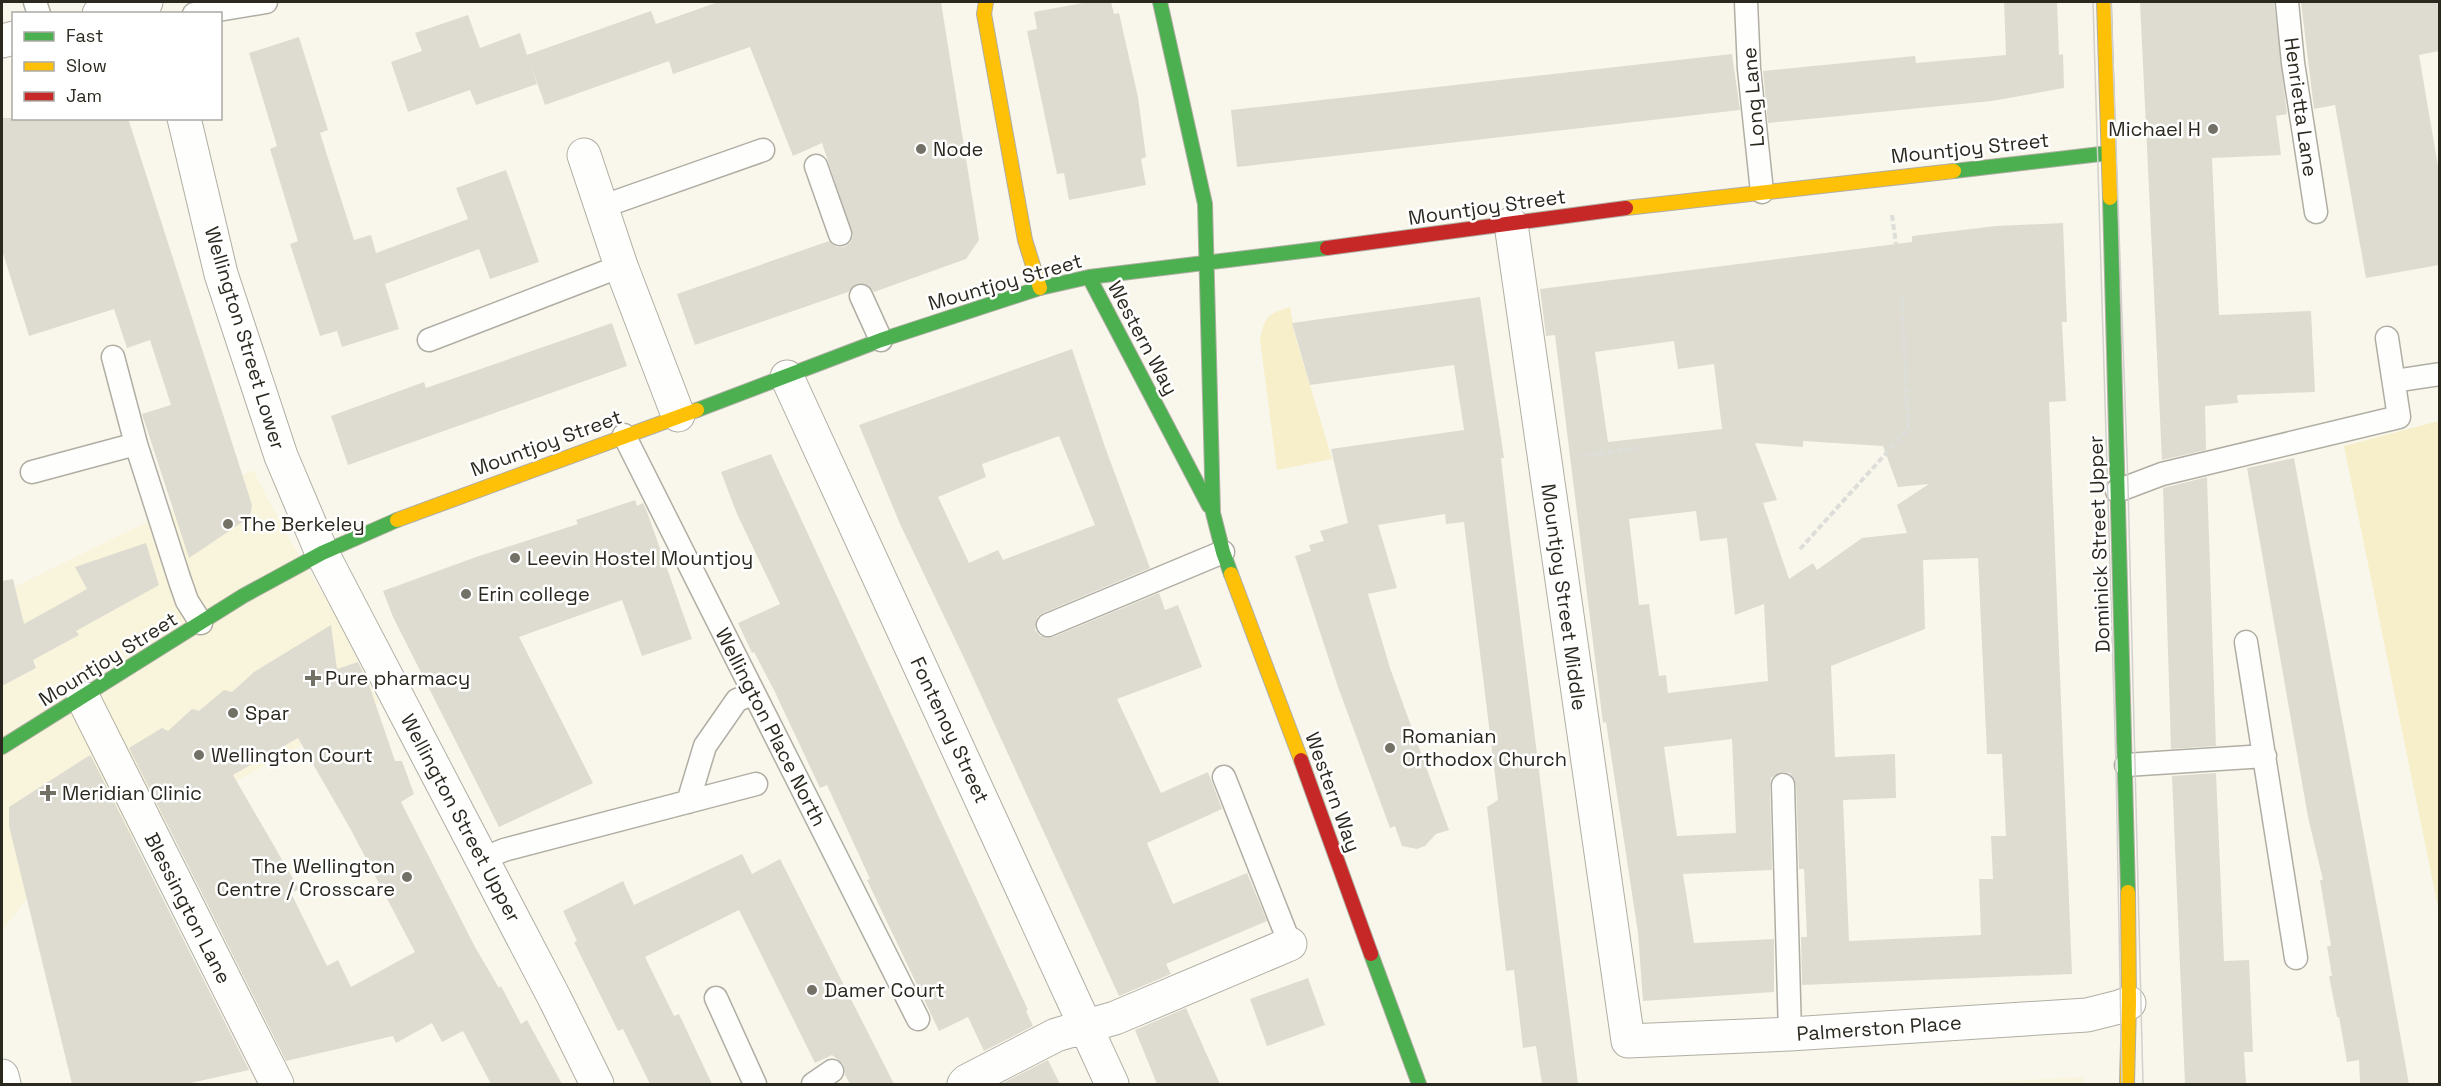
<svg xmlns="http://www.w3.org/2000/svg" width="2441" height="1086" font-family="'Space Grotesk',sans-serif">
<style>
.built{fill:#f9f4dc}
.green{fill:#f6efc9}
.building{fill:#dedcd1;fill-rule:evenodd}
.lines{fill:none;stroke-linecap:round;stroke-linejoin:round}
.lane-casing{stroke:#b0aea4;stroke-width:25}
.street-casing{stroke:#b0aea4;stroke-width:35}
.fast-casing{stroke:#b0aea4;stroke-width:16}
.slow-casing{stroke:#b0aea4;stroke-width:16}
.jam-casing{stroke:#b0aea4;stroke-width:16}
.path{stroke:#ddddd9;stroke-width:4;stroke-dasharray:6 3;stroke-linecap:butt}
.lane{stroke:#fefefc;stroke-width:22}
.street{stroke:#fefefc;stroke-width:33}
.fast{stroke:#4caf50;stroke-width:14}
.slow{stroke:#ffc107;stroke-width:14}
.jam{stroke:#c62828;stroke-width:14}
.tram{stroke:#d2d1cd;stroke-width:1.5}
.poi-dot{fill:#737166;stroke:#fff;stroke-width:2}
.labels{text-anchor:middle;dominant-baseline:central;stroke-width:5;stroke-linejoin:round;paint-order:stroke}
.street-label{font-size:20px;fill:#2b291f;stroke:#fff}
.poi-label{font-size:20px;fill:#2b291f;stroke:#fff;text-anchor:start}
</style>
<rect width="100%" height="100%" fill="#f9f7eb"/>
<path class="built" d="M253,470L286,534L331,607L379,703L31,894L2,930V593Z
M2084,1077V1084H1951Z"/>
<path class="green" d="M1290,307L1294,332L1332,459L1277,470L1260,339C1265,316 1268,314 1290,307Z
M2439,421H2440L2439,912L2344,446Z"/>
<path class="building" d="M718,2H941L979,240L966,259L874,292L868,285L856,284L848,292L695,345L677,294L829,241L837,247H844L850,243L853,236L822,143L793,156L750,47L673,74L669,61L545,105L530,63L537,84L476,105L470,90L408,112L391,62L422,51L415,33L468,15L480,48L520,33L527,55L651,11L656,24Z
M1088,2H1111L1114,14L1119,13L1138,97L1146,157L1141,159L1146,185L1069,200L1064,173L1057,174L1027,31L1037,29L1034,12Z
M2004,2H2057L2059,55L2063,54L2064,88L1992,101L1768,123L1763,71L1915,56L1916,63L2006,55Z
M2140,2H2274L2287,114L2276,116L2281,155L2212,158L2219,315L2311,311L2315,392L2237,395L2238,403L2205,406L2206,450L2162,460Z
M2301,2H2439V51L2419,55L2439,172V265L2366,278L2335,105L2314,109Z
M299,37L328,130L320,133L354,240L371,235L376,253L468,219L456,188L506,170L539,262L490,279L479,249L385,284L399,329L342,347L337,331L320,336L290,244L298,241L270,149L277,146L249,53Z
M1732,54L1740,110L1237,167L1231,110Z
M2,118H128L252,505L250,517L189,558L142,414L171,405L150,340L127,348L114,309L29,336L2,250Z
M2063,223L2067,322H2062L2066,401L2049,402L2072,974L1802,985L1801,937H1807L1804,869H1799L1796,785L1790,773L1782,772L1771,778L1770,785L1772,870L1683,874L1694,943L1774,939V992L1643,1001L1638,933L1606,722L1603,723L1555,335L1546,336L1540,289L1912,242V236L1996,226ZM1674,341L1678,369L1714,364L1722,429L1608,442L1595,352ZM1803,441L1883,446L1898,487L1929,484L1897,505L1907,533L1862,538L1817,570L1813,563L1789,579L1763,503L1777,500L1755,443L1803,447ZM1696,511L1700,541L1727,538L1735,615L1764,604L1768,681L1668,693L1666,675L1659,676L1649,604L1639,605L1629,519ZM1978,558L1987,754H2002L2006,836H1991L1993,879H1979L1981,935L1849,941L1843,800L1896,798L1895,754L1835,757L1831,666L1925,629L1923,560ZM1732,739L1736,833L1677,836L1664,747Z
M1480,297L1504,458H1501L1512,553L1578,1084H1542L1536,1046L1523,1048L1514,970L1506,971L1487,807L1498,800L1464,522L1446,524L1445,514L1378,525L1397,588L1368,594L1390,668L1449,830L1436,834L1425,846L1417,849L1402,846L1395,826L1390,828L1338,687L1295,556L1311,551L1309,545L1324,541L1320,531L1348,523L1331,449L1464,430L1454,365L1310,385L1292,323Z
M612,323L627,366L348,465L331,416L424,382L426,388Z
M1072,349L1105,447L1150,568L1043,613L1037,617L1035,630L1040,636L1053,637L1159,593L1165,610L1178,605L1202,667L1117,699L1161,793L1208,772L1222,809L1147,843L1173,904L1247,873L1267,921L1166,964L1171,974L1119,996L964,658L900,524L859,425ZM1059,436L1095,525L1003,560L998,550L969,563L938,497L986,477L982,464Z
M771,454L1028,1010L1026,1011L1033,1026L984,1051L968,1017L939,1031L867,880L870,879L827,785L820,788L774,690L754,652L752,653L738,623L780,604L737,514L721,472Z
M2294,458L2384,945L2409,1084H2360L2359,1060L2347,1062L2339,1017H2337L2329,976H2332L2327,946H2331L2320,880H2323L2308,817L2247,468Z
M2207,477L2216,746L2171,749L2163,488Z
M635,500L637,506L643,503L646,509L692,639L642,656L622,600L519,637L593,783L499,827L393,617L383,591L476,557L578,524L576,520Z
M146,543L159,585L76,631L79,635L33,660L36,668L2,686V581L13,579L24,624L87,589L75,567Z
M331,625L337,669L358,662L368,682L395,761H402L414,794L401,802L475,947L499,988L501,986L521,1024L527,1020L562,1084H491L463,1031L442,1042L432,1023L396,1043L393,1036L286,1061L129,748L162,728L168,731L192,709L199,711L224,690L232,692L254,672ZM298,738L351,830L415,952L351,987L338,960L327,966L291,893L299,889L233,775Z
M90,755L94,762L249,1070L186,1084H72L9,826V807Z
M2216,773L2224,961L2249,960L2253,1052H2244L2246,1084H2185L2172,776Z
M742,854L752,874L780,859L894,1084H850L845,1075L843,1064L832,1055L815,1063L739,910L645,957L674,1016L679,1014L712,1084H650L623,1029L618,1031L574,942L577,941L563,911L623,881L634,905Z
M1308,978L1325,1025L1267,1046L1250,999Z
M1186,1008L1206,1053L1220,1084H1157L1135,1030Z
M1048,1060L1060,1084H1001Z"/>
<g class="lines">
<defs>
<path id="lane" d="M35,2L39,14
M1746,2L1749,69L1762,192
M2287,2L2293,63L2316,212
M194,14L266,2
M816,166L840,234
M601,207L763,150
M861,296L881,340
M429,340L621,266
M113,357L136,444L180,581L187,601L201,623
M2394,381L2440,374
M624,435L918,1019
M32,472L136,444
M2117,491L2162,474L2399,417L2387,338
M1048,625L1223,552
M2246,642L2296,958
M2126,765L2265,756
M1224,777L1290,944
M1783,785L1790,1034
M688,802L705,746L737,700L753,694
M482,859L504,850L756,784
M716,998L755,1084
M813,1084L832,1071"/>
<path id="street" d="M99,14L146,2
M2,41L14,38
M184,118L221,274L281,456L322,553L555,999L597,1084
M584,155L621,266L678,415
M1511,224L1628,1041L1790,1034L2087,1015L2119,1007L2129,1003
M787,377L1112,1084
M83,698L277,1084
M2,1076L4,1084
M964,1084L967,1081L1056,1035L1115,1018L1290,944"/>
<path id="fast" d="M1160,2L1205,204L1213,513L1223,552L1231,574
M1954,171L2109,153
M2110,198L2128,892
M1089,277L1209,506
M697,410L881,340L1040,288L1089,277L1327,248
M2,747L243,596L322,553L397,520
M1371,954L1419,1084"/>
<path id="slow" d="M986,2L984,14L1025,240L1040,288
M2104,2L2110,198
M1626,208L1954,171
M397,520L697,410
M1231,574L1301,760
M2127,1084L2129,1003L2128,892"/>
<path id="jam" d="M1327,248L1626,208
M1301,760L1371,954"/>
</defs>
<use href="#lane" class="lane-casing"/>
<use href="#street" class="street-casing"/>
<use href="#fast" class="fast-casing"/>
<use href="#slow" class="slow-casing"/>
<use href="#jam" class="jam-casing"/>
<path class="path" d="M1892,215L1896,244
M1581,456L1639,448
M1800,549L1908,429L1902,297"/>
<use href="#lane" class="lane"/>
<use href="#street" class="street"/>
<use href="#fast" class="fast"/>
<use href="#slow" class="slow"/>
<use href="#jam" class="jam"/>
<path class="tram" d="M2093,2L2116,768L2122,1084
M2111,2L2128,486L2143,1084"/>
</g>
<g class="poi-dot">
<circle cx="2213" cy="129" r="6"/>
<circle cx="921" cy="149" r="6"/>
<circle cx="228" cy="524" r="6"/>
<circle cx="515" cy="558" r="6"/>
<circle cx="466" cy="594" r="6"/>
<path d="M310 669h6v6h6v6h-6v6h-6v-6h-6v-6h6z"/>
<circle cx="233" cy="713" r="6"/>
<circle cx="1390" cy="748" r="6"/>
<circle cx="199" cy="755" r="6"/>
<path d="M45 784h6v6h6v6h-6v6h-6v-6h-6v-6h6z"/>
<circle cx="407" cy="877" r="6"/>
<circle cx="812" cy="990" r="6"/>
</g>
<g class="labels">
<g class="street-label">
<text transform="translate(1753 97) rotate(-95)">Long Lane</text>
<text transform="translate(2301 107) rotate(82)">Henrietta Lane</text>
<text transform="translate(1970 148) rotate(-6)">Mountjoy Street</text>
<text transform="translate(1487 207) rotate(-8)">Mountjoy Street</text>
<text transform="translate(1005 282) rotate(-16)">Mountjoy Street</text>
<text transform="translate(245 338) rotate(73)">Wellington Street Lower</text>
<text transform="translate(1143 338) rotate(62)">Western Way</text>
<text transform="translate(546 443) rotate(-20)">Mountjoy Street</text>
<text transform="translate(2099 544) rotate(-92)">Dominick Street Upper</text>
<text transform="translate(1564 597) rotate(82)">Mountjoy Street Middle</text>
<text transform="translate(108 659) rotate(-32)">Mountjoy Street</text>
<text transform="translate(771 727) rotate(63)">Wellington Place North</text>
<text transform="translate(950 730) rotate(65)">Fontenoy Street</text>
<text transform="translate(1333 792) rotate(70)">Western Way</text>
<text transform="translate(461 818) rotate(62)">Wellington Street Upper</text>
<text transform="translate(188 908) rotate(63)">Blessington Lane</text>
<text transform="translate(1879 1028) rotate(-4)">Palmerston Place</text>
</g>
<g class="poi-label">
<text x="2201" y="129" text-anchor="end">Michael H</text>
<text x="933" y="149">Node</text>
<text x="240" y="524">The Berkeley</text>
<text x="527" y="558">Leevin Hostel Mountjoy</text>
<text x="478" y="594">Erin college</text>
<text x="325" y="678">Pure pharmacy</text>
<text x="245" y="713">Spar</text>
<text x="1402" y="736">Romanian<tspan x="1402" dy="23">Orthodox Church</tspan></text>
<text x="211" y="755">Wellington Court</text>
<text x="62" y="793">Meridian Clinic</text>
<text x="395" y="866" text-anchor="end">The Wellington<tspan x="395" dy="23">Centre / Crosscare</tspan></text>
<text x="824" y="990">Damer Court</text>
</g>
</g>
<rect width="2441" height="1086" fill="none" stroke="#2b291f" stroke-width="6"/>
<rect x="12" y="12" width="210" height="108" fill="#ffffff" stroke="#aaa9a5" stroke-width="1.5"/>
<rect x="24" y="32" width="30" height="9" fill="#4caf50" stroke="#aaa9a5" stroke-width="1.5"/>
<text x="66" y="42" font-size="18" fill="#2b291f">Fast</text>
<rect x="24" y="62" width="30" height="9" fill="#ffc107" stroke="#aaa9a5" stroke-width="1.5"/>
<text x="66" y="72" font-size="18" fill="#2b291f">Slow</text>
<rect x="24" y="92" width="30" height="9" fill="#c62828" stroke="#aaa9a5" stroke-width="1.5"/>
<text x="66" y="102" font-size="18" fill="#2b291f">Jam</text>
</svg>
